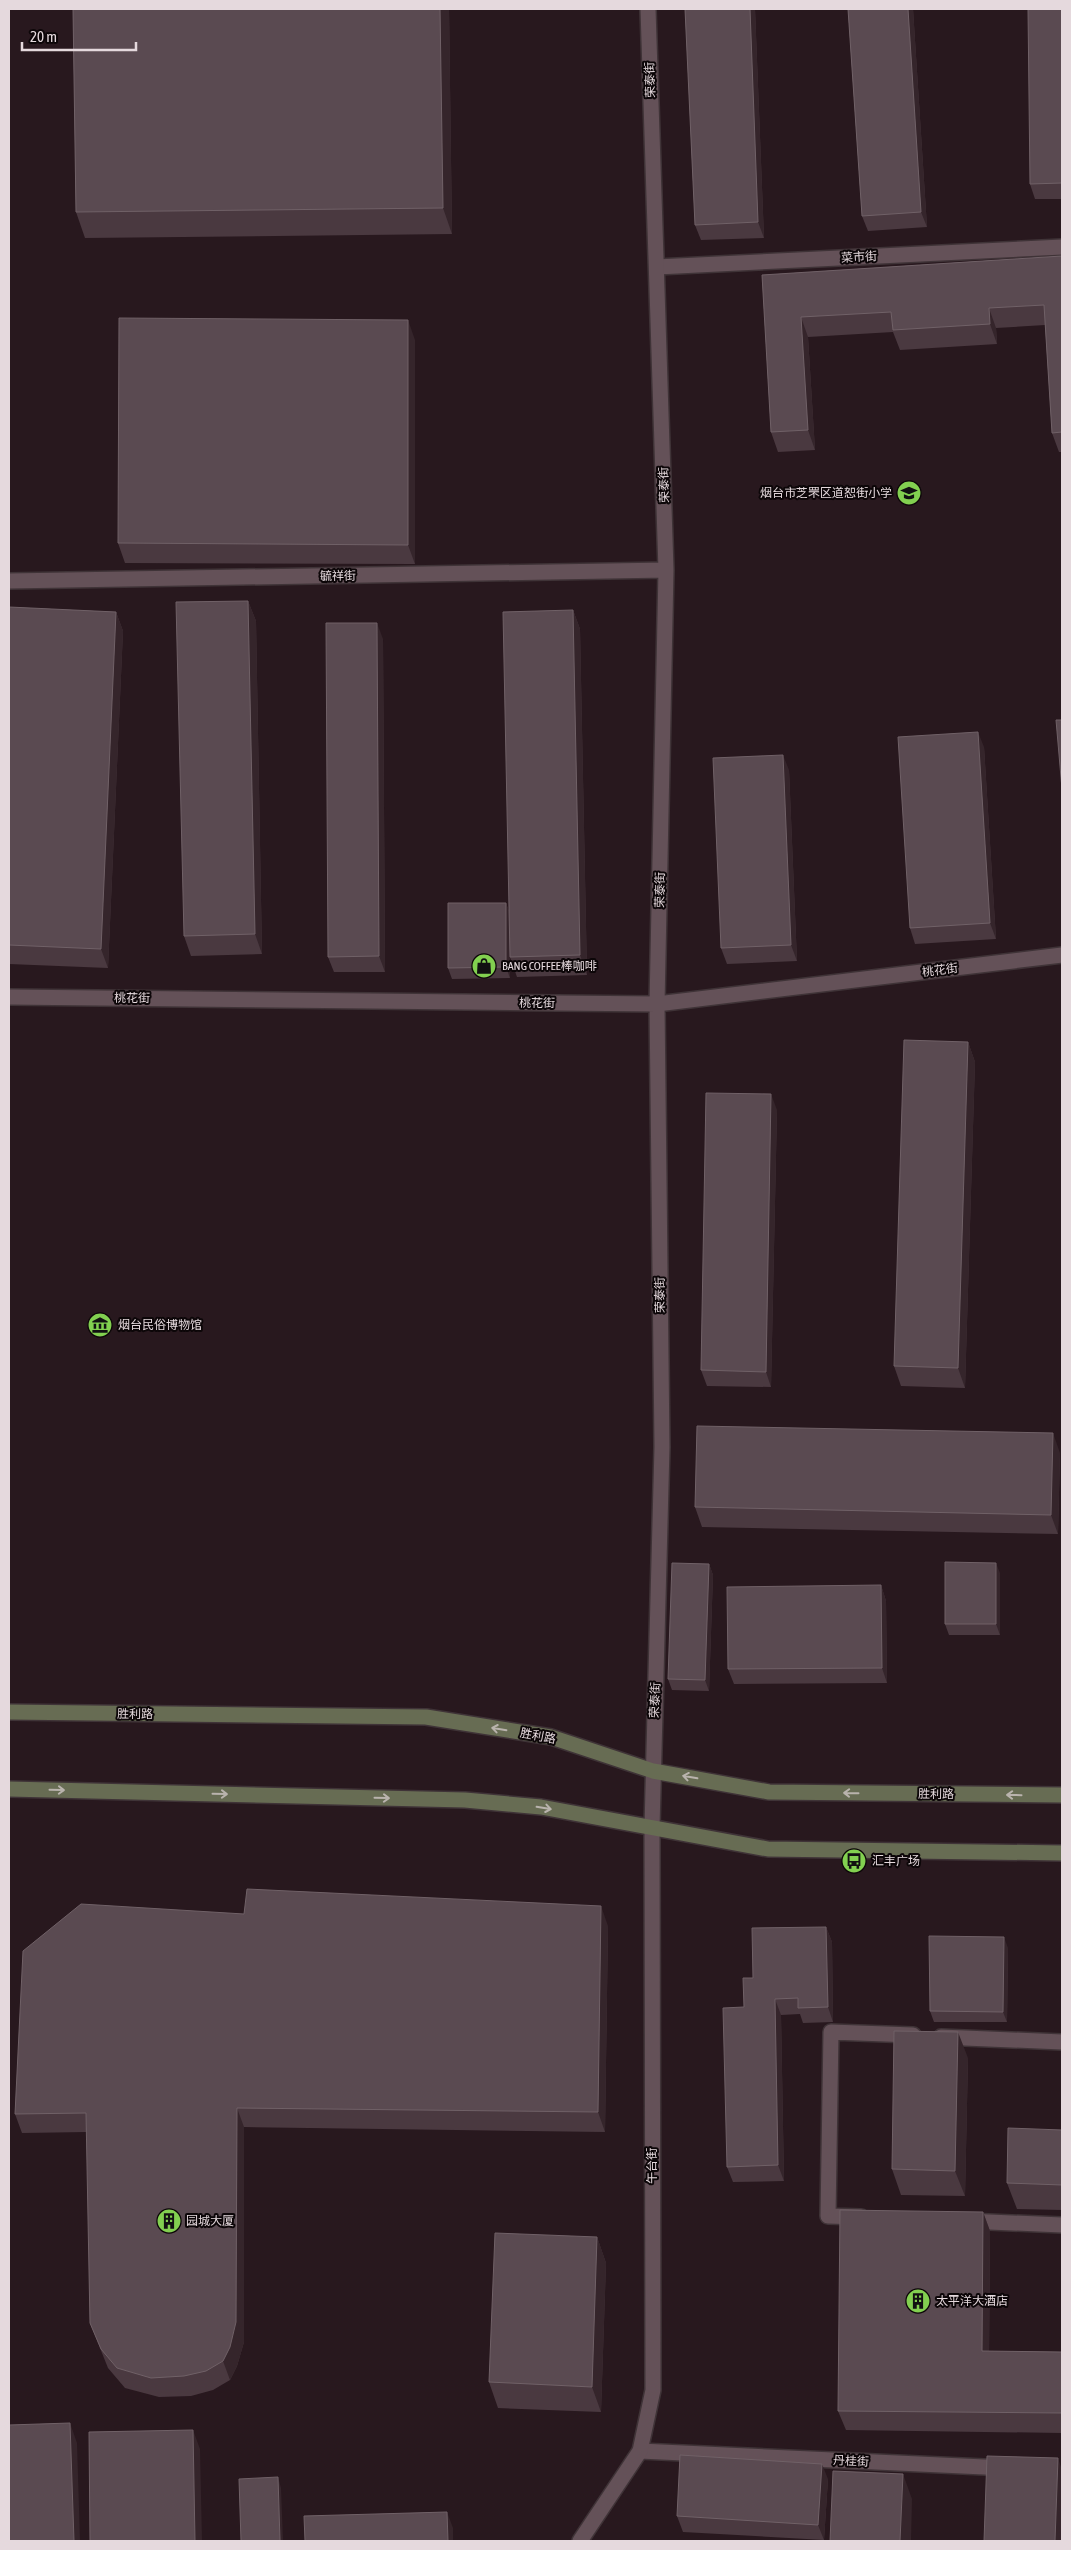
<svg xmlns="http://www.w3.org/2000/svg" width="1071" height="2550" font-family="'Asap Condensed','Noto Sans SC',sans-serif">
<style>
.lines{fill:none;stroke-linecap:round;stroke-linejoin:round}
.lane-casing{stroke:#3f3337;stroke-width:18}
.street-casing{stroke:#3f3337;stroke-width:18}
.secondary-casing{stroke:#3f3337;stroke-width:18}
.lane{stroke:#645158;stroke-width:15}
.street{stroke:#645158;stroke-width:15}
.secondary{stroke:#676c53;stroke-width:15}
.wall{fill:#4a3940}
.shaded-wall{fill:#35252b}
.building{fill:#5a4a51;stroke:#706167}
.oneway{stroke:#b9b3ad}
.labels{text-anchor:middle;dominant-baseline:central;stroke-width:4;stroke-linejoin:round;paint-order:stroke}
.street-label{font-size:12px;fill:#e5d9dd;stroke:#0c0608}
.poi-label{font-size:12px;fill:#e5d9dd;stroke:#0c0608;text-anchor:start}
</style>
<rect width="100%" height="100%" fill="#28181e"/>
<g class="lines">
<defs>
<path id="lane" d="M657,267L1062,247
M941,2037L1062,2042
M861,2217L828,2216L831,2032L913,2035
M966,2221L1062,2225
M640,2451L1006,2468"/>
<path id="street" d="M9,581L666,570
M9,997L657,1004L1062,955
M580,2541L640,2451L653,2390L652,1827L662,1447L657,1004L666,570L648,9"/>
<path id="secondary" d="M9,1712L426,1717L551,1737L653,1771L769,1792L1062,1795
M9,1789L465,1800L541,1807L768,1849L1062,1853"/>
</defs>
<use href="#lane" class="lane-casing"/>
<use href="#street" class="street-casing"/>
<use href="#secondary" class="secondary-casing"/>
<use href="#lane" class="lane"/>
<use href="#street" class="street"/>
<use href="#secondary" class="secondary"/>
</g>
<path class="wall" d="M73,9H449L452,234L85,238L76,212Z
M685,9H755L764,238L701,240L695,225Z
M848,9H913L927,227L868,231L862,216Z
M1062,9V199H1035L1030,184Z
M1062,256V452H1059L1052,433L1045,325L996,328L997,344L900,350L893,332L808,337L815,450L778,452L771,432L762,275Z
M415,340V564L125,563L118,543Z
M248,601L256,621L262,954L191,956L184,936Z
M9,607L116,612L123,631L108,968L9,964Z
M573,610L580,629L587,975L517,977L510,957V978L452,979L448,968L506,903L509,912Z
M383,639L385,972H334L328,957Z
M984,747L996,939L915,944L910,928Z
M789,770L797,961L727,964L721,948Z
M968,1042L975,1062L965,1388L901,1386L894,1366Z
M777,1110L771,1387L707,1386L701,1370Z
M1060,1453L1058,1534L702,1527L695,1507Z
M709,1564L713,1575L709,1691L672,1690L668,1679Z
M1000,1573V1635H949L945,1624Z
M881,1585L886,1601L887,1683L734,1684L728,1669Z
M244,1914L608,1926L605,2132L244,2127V2342L237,2366L230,2380L213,2390L191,2396L159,2397L125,2388L108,2368L90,2323L87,2132L22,2133L15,2114Z
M826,1927L832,1942L833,2022L803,2023L800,2014L781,2015L784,2181L733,2182L727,2167L744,2007L753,1978Z
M1008,1948L1007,2022H934L930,2011Z
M968,2058L965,2196L901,2195L892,2169Z
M1062,2130V2210L1017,2209L1007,2183Z
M983,2212L990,2231L989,2351L1062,2352V2433L846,2430L838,2411Z
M597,2237L606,2263L601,2412L498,2408L489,2382Z
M828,2479L824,2540L683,2532L677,2516Z"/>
<path class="shaded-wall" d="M440,9H449L452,234L443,208Z
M750,9H755L764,238L758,222Z
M908,9H913L927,227L921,212Z
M989,308L996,328L997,344L990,324Z
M801,317L808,337L815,450L808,430Z
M408,320L415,340V564L408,545Z
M248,601L256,621L262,954L255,934Z
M573,610L580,629L587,975L580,955Z
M116,612L123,631L108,968L101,949Z
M377,623L383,639L385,972L379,956Z
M978,732L984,747L996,939L990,923Z
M783,755L789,770L797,961L791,945Z
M506,903L510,914V978L506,967Z
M968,1042L975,1062L965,1388L958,1368Z
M771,1094L777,1110L771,1387L766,1372Z
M1053,1433L1060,1453L1058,1534L1051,1515Z
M996,1563L1000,1573V1635L996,1624Z
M709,1564L713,1575L709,1691L705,1680Z
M881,1585L886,1601L887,1683L882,1668Z
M601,1906L608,1926L605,2132L598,2112Z
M826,1927L832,1942L833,2022L828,2007Z
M1004,1937L1008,1948L1007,2022L1003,2012Z
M775,1999L781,2015L784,2181L778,2165Z
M958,2032L968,2058L965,2196L955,2171Z
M237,2108L244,2127V2342L237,2366L230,2380L223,2361Z
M983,2212L990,2231L989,2371L982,2351Z
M597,2237L606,2263L601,2412L592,2387Z
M70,2423L77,2443L80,2541H74Z
M193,2430L200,2449L202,2541H195Z
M1058,2458L1062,2470V2541H1055Z
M822,2464L828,2479L824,2540L818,2525Z
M903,2474L912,2499L911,2541H900Z
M278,2477L281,2488L283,2541H280Z
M447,2512L453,2528V2541H448Z"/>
<path class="building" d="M73,9H440L443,208L76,212Z
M685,9H750L758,222L695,225Z
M848,9H908L921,212L862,216Z
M1028,9H1062V183L1030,184Z
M1062,256V432L1052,433L1044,305L989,308L990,324L893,330L891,312L801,317L808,430L771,432L762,275Z
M119,318L408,320V545L118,543Z
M248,601L255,934L184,936L176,602Z
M9,607L116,612L101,949L9,945Z
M573,610L580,955L510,957L503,612Z
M326,623H377L379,956L328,957Z
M1056,720H1062V789Z
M978,732L990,923L910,928L898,737Z
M783,755L791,945L721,948L713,758Z
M448,903H506V967L448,968Z
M904,1040L968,1042L958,1368L894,1366Z
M706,1093L771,1094L766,1372L701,1370Z
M697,1426L1053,1433L1051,1515L695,1507Z
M945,1562L996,1563V1624H945Z
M672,1563L709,1564L705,1680L668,1679Z
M881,1585L882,1668L728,1669L727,1587Z
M247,1889L601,1906L598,2112L237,2108L236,2322L230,2347L223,2361L206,2371L184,2376L151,2378L117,2368L101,2349L90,2323L86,2113L15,2114L23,1951L81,1904L244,1914Z
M826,1927L828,2007L798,2008V1998L775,1999L778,2165L727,2167L723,2008L744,2007L743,1978H753L752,1928Z
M929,1936L1004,1937L1003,2012L930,2011Z
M894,2031L958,2032L955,2171L892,2169Z
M1008,2128L1062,2130V2185L1007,2183Z
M840,2210L983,2212L982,2351L1062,2352V2413L838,2411Z
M495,2233L597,2237L592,2387L489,2382Z
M70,2423L74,2541H9V2425Z
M193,2430L195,2541H90L89,2432Z
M680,2455L822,2464L818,2525L677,2516Z
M987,2456L1058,2458L1055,2541H984Z
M833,2471L903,2474L900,2541H830Z
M278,2477L280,2541H241L239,2479Z
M447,2512L448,2541H305L304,2516Z"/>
<defs><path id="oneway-shaft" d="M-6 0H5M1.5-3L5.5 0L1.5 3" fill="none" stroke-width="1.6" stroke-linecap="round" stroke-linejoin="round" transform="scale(1.25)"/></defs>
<g class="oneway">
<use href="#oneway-shaft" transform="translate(499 1729) rotate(-171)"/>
<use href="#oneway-shaft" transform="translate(690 1777) rotate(-170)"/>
<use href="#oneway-shaft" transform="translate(57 1790) rotate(1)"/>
<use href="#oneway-shaft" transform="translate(851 1793) rotate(-179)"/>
<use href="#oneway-shaft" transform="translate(220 1794) rotate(1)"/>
<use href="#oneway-shaft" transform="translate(1014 1795) rotate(-179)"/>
<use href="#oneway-shaft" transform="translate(382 1798) rotate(1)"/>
<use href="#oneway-shaft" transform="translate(544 1808) rotate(9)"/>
</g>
<defs>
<symbol id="school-disc" viewBox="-11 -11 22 22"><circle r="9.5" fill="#82d050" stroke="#0c0608"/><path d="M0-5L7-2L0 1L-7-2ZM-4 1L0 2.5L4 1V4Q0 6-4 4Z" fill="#111"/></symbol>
<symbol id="shop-disc" viewBox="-11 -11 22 22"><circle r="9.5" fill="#82d050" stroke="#0c0608"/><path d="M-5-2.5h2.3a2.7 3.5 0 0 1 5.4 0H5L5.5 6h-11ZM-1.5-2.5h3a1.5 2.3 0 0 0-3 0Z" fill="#111"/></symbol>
<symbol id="museum-disc" viewBox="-11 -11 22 22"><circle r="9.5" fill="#82d050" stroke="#0c0608"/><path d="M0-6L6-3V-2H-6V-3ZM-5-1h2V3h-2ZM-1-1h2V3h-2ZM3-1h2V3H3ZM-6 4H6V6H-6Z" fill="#111"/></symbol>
<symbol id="bus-disc" viewBox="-11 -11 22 22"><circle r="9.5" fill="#82d050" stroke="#0c0608"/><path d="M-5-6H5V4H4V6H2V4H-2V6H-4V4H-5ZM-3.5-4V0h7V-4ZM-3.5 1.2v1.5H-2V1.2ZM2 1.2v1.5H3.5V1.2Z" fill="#111"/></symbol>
<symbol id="building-disc" viewBox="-11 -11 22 22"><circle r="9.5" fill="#82d050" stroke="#0c0608"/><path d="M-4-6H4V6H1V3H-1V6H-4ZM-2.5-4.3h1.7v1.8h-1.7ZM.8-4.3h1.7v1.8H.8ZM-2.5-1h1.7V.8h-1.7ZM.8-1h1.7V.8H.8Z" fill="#111"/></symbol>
</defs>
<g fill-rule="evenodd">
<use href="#school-disc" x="895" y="479" width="28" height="28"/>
<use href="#shop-disc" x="470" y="952" width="28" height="28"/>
<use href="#museum-disc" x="86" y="1311" width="28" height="28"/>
<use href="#bus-disc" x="840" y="1847" width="28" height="28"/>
<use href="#building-disc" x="155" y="2207" width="28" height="28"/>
<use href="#building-disc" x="904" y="2287" width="28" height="28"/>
</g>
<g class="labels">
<g class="street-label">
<text transform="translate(650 80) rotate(-92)">荣泰街</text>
<text transform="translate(859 257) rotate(-3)">菜市街</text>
<text transform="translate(664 485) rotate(-92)">荣泰街</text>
<text transform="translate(338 576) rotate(-1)">毓祥街</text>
<text transform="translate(660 890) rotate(-89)">荣泰街</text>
<text transform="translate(940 970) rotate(-7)">桃花街</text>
<text transform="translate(132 998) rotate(1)">桃花街</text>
<text transform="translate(537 1003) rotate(1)">桃花街</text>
<text transform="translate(660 1295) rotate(-91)">荣泰街</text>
<text transform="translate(655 1700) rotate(-88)">荣泰街</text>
<text transform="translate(135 1714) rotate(1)">胜利路</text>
<text transform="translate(538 1736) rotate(11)">胜利路</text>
<text transform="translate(936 1794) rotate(1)">胜利路</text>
<text transform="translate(652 2166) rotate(-90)">午台街</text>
<text transform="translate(851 2461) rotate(3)">丹桂街</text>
</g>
<g class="poi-label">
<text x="892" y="493" text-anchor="end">烟台市芝罘区道恕街小学</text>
<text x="502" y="966">BANG COFFEE棒咖啡</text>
<text x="118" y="1325">烟台民俗博物馆</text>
<text x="872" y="1861">汇丰广场</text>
<text x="186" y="2221">园城大厦</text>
<text x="936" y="2301">太平洋大酒店</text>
</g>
</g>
<rect width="1071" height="2550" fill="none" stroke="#e5d9dd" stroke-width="20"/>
<path d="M22 42v8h114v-8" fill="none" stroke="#e5d9dd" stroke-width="2.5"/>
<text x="30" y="42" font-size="15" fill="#e5d9dd" stroke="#0c0608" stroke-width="4" paint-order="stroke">20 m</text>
</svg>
